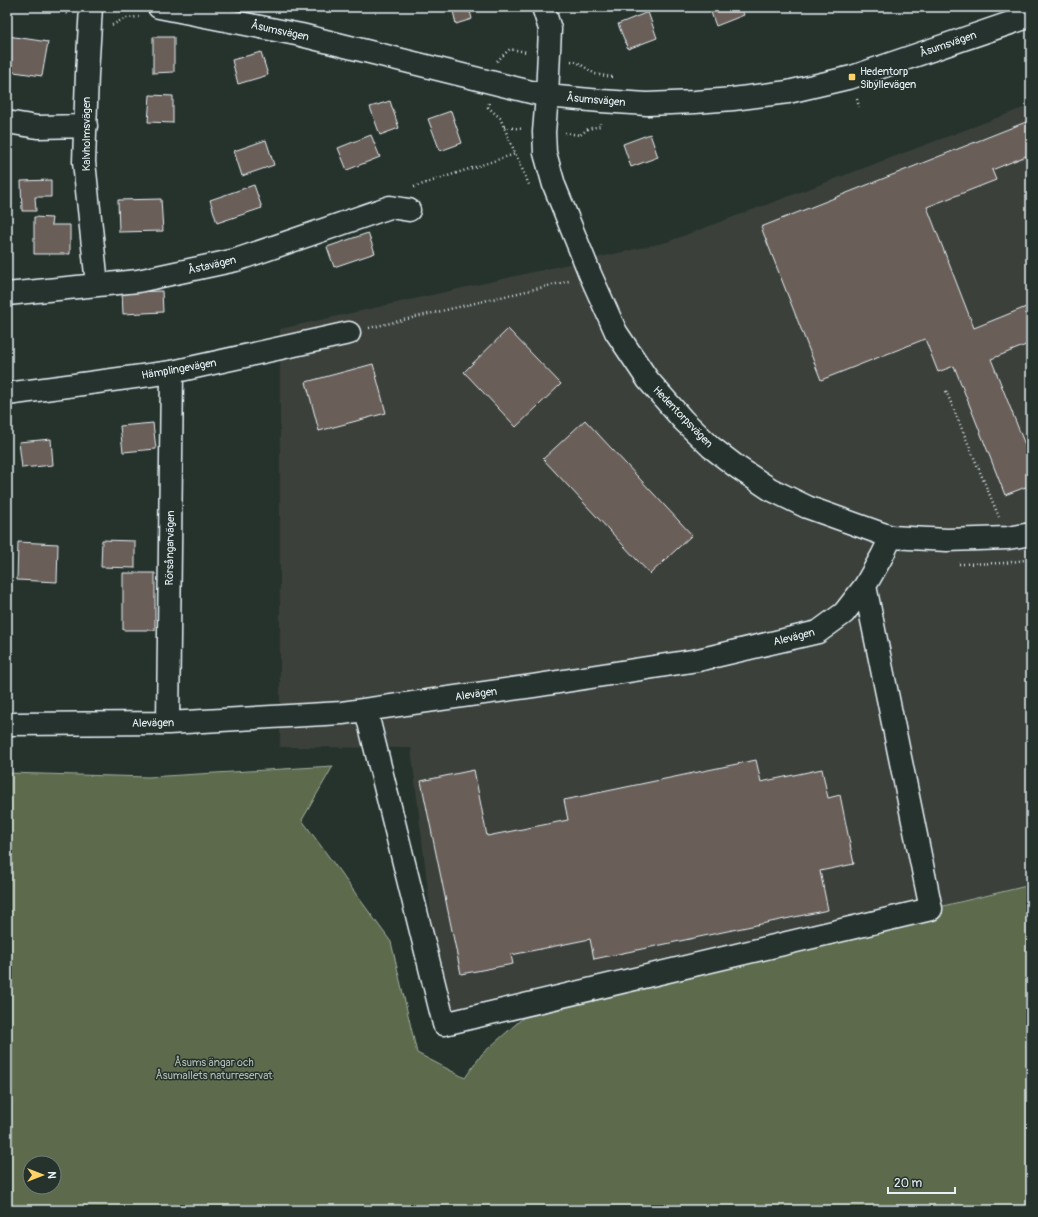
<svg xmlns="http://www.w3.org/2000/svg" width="1038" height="1217" font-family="Pangolin,sans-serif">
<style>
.built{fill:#3a403a}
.green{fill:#5d6b4c;stroke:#a2aea2;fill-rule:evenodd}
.building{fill:#6a5e58;stroke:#e8f1f8}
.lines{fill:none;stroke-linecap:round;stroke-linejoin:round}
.minor-casing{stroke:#e8f1f8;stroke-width:25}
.path{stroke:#e8f1f8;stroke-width:2.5;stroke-dasharray:1 3;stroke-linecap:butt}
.minor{stroke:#26332d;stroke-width:22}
.poi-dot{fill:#ffd166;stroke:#26332d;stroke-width:1.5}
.labels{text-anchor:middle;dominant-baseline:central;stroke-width:3;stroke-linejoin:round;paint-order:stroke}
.street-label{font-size:11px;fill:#e8f1f8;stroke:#26332d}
.poi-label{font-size:11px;fill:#e8f1f8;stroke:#26332d;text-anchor:start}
.park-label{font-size:11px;fill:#b0bbb3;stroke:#26332d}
</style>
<rect width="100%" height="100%" fill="#26332d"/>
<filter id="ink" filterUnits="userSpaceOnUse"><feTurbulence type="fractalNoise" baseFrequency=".025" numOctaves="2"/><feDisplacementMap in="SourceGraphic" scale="8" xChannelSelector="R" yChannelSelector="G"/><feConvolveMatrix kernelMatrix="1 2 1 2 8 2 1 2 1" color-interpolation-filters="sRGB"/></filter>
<g filter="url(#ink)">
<path class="built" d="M1031,105V885L444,1024L411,748L280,747V329L667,242Z"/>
<path class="green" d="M333,766L302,820L391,942L417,1053L465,1078L482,1054L541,1002L1031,885V1210H7V773L148,777ZM30,1163H54V1187H30Z"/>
<path class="building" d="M452,7H469L472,19L456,24Z
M709,7H741L744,15L716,26Z
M648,12L657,38L628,49L618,24Z
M8,36L48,42L42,76L7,71V45Z
M153,37H174V72L153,73Z
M261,52L268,75L238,84L232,60Z
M150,95L173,96V123L148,122Z
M390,101L399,128L380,135L370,107Z
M451,111L462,143L440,151L428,119Z
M1031,120V154L992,170L996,180L927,207L974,328L1031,305V343L991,359L1031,460V485L1005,495L954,366L938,372L925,339L821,380L761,227Z
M650,134L658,157L631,167L623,144Z
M371,135L380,157L347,170L338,148Z
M266,140L274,165L242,176L234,151Z
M51,180V197H35L36,211H22L21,181Z
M254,185L262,208L217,223L210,200Z
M161,199L163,231L119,232L118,200Z
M34,217L52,218L51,225H70V254H34Z
M7,223H9L10,257H7Z
M368,233L375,253L334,267L327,247Z
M162,291L163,312L123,314L122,292Z
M508,329L561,384L516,427L464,372Z
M373,364L386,413L319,431L306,382Z
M585,420L692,535L650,574L543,459Z
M153,423L156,449L123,452L120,426Z
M51,439L53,465L22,468L19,442Z
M102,540L135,541V568L101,567Z
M18,542L58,544L57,582L17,580Z
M123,573H155V630H123Z
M756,760L761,782L822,769L828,798L840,795L854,864L820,871L828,910L594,959L590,939L511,955L513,964L461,974L421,781L474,770L487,836L568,820L564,800Z"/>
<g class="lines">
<defs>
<path id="minor" d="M91,7L87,74L84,162L97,284
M159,7L301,35L547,96L601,101L647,104L695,102L733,99L788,92L852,77L1031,16
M543,7L550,29L547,96L544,132L545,153L554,185L590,274L616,332L648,380L683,420L711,447L737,467L770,489L807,507L891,537L947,540L1008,538L1031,534
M7,122L37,127L86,126
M7,294L138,281L236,260L390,207L409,210
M7,394L172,372L349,333
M366,710L444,1024L931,909L865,586
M168,723L172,372
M7,724L168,723L342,713L533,686L698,660L818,632L844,613L865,586L882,556L891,537"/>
</defs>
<use href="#minor" class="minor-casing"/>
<path class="path" d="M61,7L67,14
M112,25L126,18L139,17
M497,61L510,49L527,52
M571,61L577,62L595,74L612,77
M857,99L859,107
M489,103L488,107L500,118L530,187
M504,127L523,129
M565,133L580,135L588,129L600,126V123
M414,187L515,154
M369,328L569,281
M946,391L999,517
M959,564L1005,563L1031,559"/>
<use href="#minor" class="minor"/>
</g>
</g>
<rect class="poi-dot" x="848" y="73" width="8" height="8" rx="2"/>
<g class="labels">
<g class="street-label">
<text transform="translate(280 31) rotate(12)">Åsumsvägen</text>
<text transform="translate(948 44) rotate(-19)">Åsumsvägen</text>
<text transform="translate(596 100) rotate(5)">Åsumsvägen</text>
<text transform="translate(86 134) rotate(-90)">Kalvholmsvägen</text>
<text transform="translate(212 265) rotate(-13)">Åstavägen</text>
<text transform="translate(179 369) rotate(-10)">Hämplingevägen</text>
<text transform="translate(683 417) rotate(46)">Hedentorpsvägen</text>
<text transform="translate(170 548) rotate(-89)">Rörsångarvägen</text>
<text transform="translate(794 637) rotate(-14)">Alevägen</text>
<text transform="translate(476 694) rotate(-8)">Alevägen</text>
<text transform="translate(153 723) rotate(-1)">Alevägen</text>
</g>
<g class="poi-label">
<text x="860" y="71">Hedentorp<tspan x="860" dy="13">Sibyllevägen</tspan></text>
</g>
<g class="park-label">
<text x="214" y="1062">Åsums ängar och<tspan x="214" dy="13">Åsumallets naturreservat</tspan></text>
</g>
</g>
<rect width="1038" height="1217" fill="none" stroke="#26332d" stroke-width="24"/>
<rect x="12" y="12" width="1014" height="1193" fill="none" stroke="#e8f1f8" stroke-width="1.5" filter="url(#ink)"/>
<g transform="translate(42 1175) rotate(90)"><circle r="19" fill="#26332d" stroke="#747f7e"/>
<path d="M0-3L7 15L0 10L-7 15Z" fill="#ffd166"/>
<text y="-6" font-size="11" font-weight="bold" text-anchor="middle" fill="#e8f1f8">N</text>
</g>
<path d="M888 1187v6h67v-6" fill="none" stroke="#e8f1f8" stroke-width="2"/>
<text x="894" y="1187" font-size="12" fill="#e8f1f8" stroke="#26332d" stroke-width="3" paint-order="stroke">20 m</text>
</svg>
